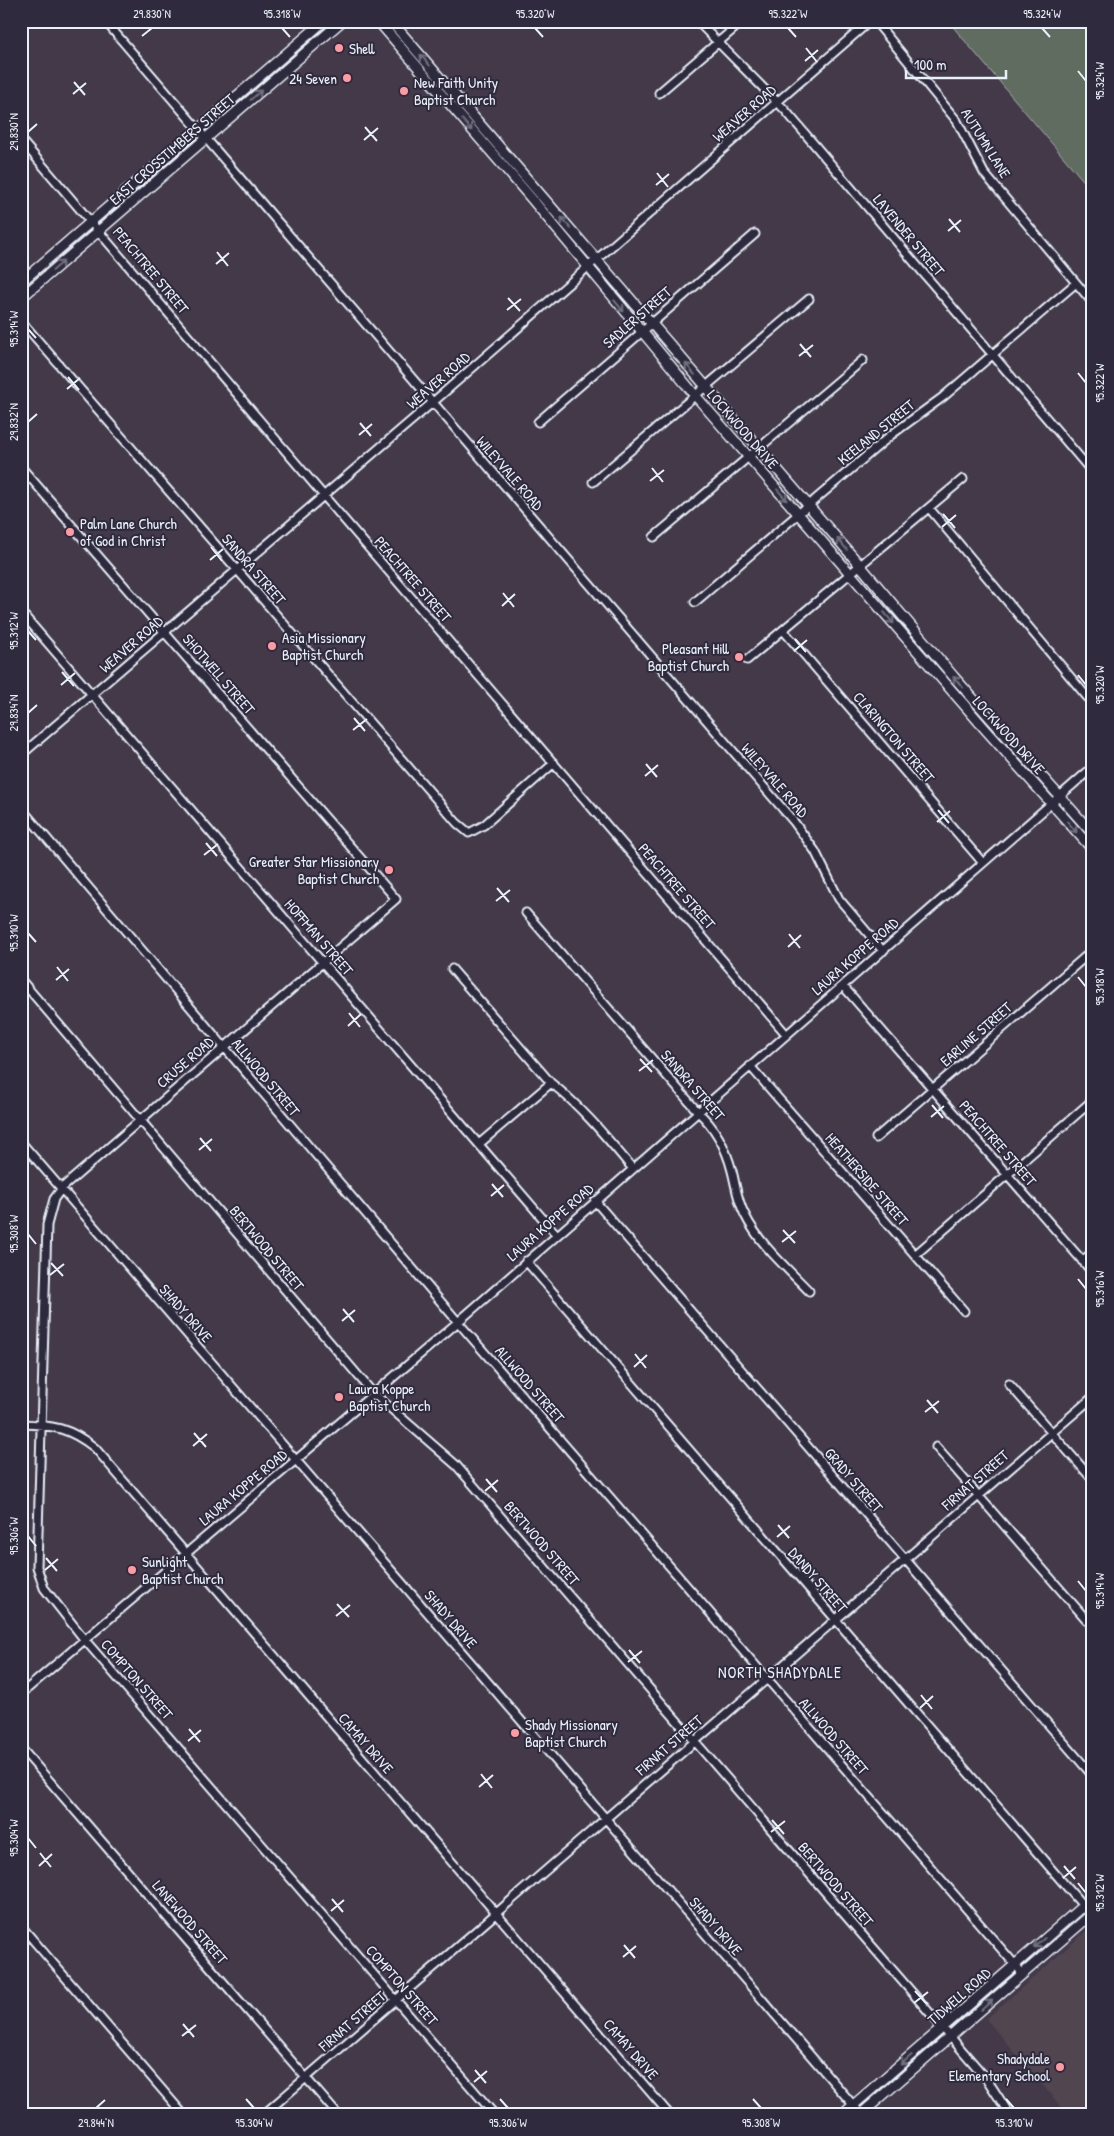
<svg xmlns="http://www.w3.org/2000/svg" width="1114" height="2136" font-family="'Patrick Hand',sans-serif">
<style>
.built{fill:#514450}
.green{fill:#606c61;stroke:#a4aeac}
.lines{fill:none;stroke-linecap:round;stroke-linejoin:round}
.minor-casing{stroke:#e8f1f8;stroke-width:11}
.major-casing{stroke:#e8f1f8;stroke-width:12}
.minor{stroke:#2f2a3d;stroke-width:7}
.major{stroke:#2f2a3d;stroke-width:9}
.oneway{stroke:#70707e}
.ticks{fill:none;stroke:#e8f1f8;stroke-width:2}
.poi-dot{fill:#ff9aa2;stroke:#2f2a3d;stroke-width:2}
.labels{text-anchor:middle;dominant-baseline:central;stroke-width:4;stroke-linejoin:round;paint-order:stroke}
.poi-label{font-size:15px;fill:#e8f1f8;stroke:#2f2a3d;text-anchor:start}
.street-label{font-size:15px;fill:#e8f1f8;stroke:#2f2a3d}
.neighbourhood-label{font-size:16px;letter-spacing:1px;fill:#e8f1f8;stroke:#2f2a3d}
.neatline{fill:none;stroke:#e8f1f8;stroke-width:2}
.ticks-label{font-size:12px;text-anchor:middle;fill:#e8f1f8}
</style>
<rect width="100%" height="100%" fill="#433948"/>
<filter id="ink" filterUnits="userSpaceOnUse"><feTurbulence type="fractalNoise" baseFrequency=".02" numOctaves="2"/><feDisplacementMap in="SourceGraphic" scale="10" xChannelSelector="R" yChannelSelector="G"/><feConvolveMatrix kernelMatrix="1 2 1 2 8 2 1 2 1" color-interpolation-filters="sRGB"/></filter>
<g filter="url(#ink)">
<path class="built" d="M1093,1925V2115H1068L986,2019Z"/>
<path class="green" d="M948,21H1093V192Z"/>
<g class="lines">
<defs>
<path id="minor" d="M105,21L794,822L815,851L839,899L883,951
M697,21L785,110L1093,473
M875,21L957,121L984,173L1093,303
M659,93L743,21
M21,140L324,496L786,1034
M21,321L457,823L469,833L484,825L554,763
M538,422L755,234
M21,467L396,899L62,1188L54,1199L47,1225L37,1567L44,1588L84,1639L495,2115
M593,482L809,299
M929,508L1093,704
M654,537L863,360
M695,602L891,435L943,397L1076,283
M21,612L556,1234
M783,630L983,863
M747,660L963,479
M21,755L432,403L870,21
M21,808L458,1322L1023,1974
M526,913L698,1112C716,1128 726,1148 732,1171C736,1186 737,1200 745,1215C759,1244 786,1267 809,1291
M452,969L551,1083C582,1107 607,1138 633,1169
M21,980L373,1393L456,1465L986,2078L1010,2115
M843,986L1093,1273
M750,1066L964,1311
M876,1138L1093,950
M21,1142L861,2114
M479,1144L551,1083
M595,1201L1093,1776
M915,1255L1093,1100
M526,1261L1091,1915
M1082,1261L1093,1252
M1009,1384L1093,1480
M21,1424C53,1425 70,1428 95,1448L670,2115
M936,1447L1093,1627
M21,1694L458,1322L1093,767
M21,1748L338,2115
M21,1926L184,2115
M263,2115L1093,1397"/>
<path id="major" d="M378,21L531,198L694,394L986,730L1093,850
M391,21L859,564L954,677L1093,834
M21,282L324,21
M21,298L342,21
M21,2111L25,2115
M842,2115L1093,1897
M860,2115L1093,1913"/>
</defs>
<use href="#minor" class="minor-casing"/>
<use href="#major" class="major-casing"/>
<use href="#minor" class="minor"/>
<use href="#major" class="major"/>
</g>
<defs><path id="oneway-shaft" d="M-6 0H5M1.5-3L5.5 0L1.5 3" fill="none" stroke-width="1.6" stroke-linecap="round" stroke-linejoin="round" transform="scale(1.25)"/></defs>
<g class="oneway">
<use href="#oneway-shaft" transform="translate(425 60) rotate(-131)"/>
<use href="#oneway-shaft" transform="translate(256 95) rotate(-41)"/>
<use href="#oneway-shaft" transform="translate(467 125) rotate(49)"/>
<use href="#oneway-shaft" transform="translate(566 223) rotate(-131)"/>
<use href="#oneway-shaft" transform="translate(58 266) rotate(-41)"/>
<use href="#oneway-shaft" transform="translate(619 306) rotate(50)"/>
<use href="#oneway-shaft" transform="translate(690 369) rotate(-130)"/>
<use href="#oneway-shaft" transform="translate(782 495) rotate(49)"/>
<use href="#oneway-shaft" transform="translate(842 544) rotate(-131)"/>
<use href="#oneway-shaft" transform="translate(889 618) rotate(50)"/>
<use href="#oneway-shaft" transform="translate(958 682) rotate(-132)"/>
<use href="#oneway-shaft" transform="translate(1072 827) rotate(49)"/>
<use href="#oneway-shaft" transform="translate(1039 1943) rotate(139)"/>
<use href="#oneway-shaft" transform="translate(987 2005) rotate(-41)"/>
<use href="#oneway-shaft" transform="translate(906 2060) rotate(139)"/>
</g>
</g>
<path class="ticks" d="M282,28L290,37M535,28L543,37M788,28L796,37M1042,28L1050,37M142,36L152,28M806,48L817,62M805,61L818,50M1078,71L1086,81M74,82L85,95M73,94L86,83M365,127L377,141M28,132L37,124M364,140L378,128M657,173L668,187M656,185L669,174M949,219L960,232M948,231L961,220M217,252L228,266M216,264L229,253M508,298L520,311M507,310L521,299M28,329L36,338M800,344L811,357M799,356L813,345M1078,373L1086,383M68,377L79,390M67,389L80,378M28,422L37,414M360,423L371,436M359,435L372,424M652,468L663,482M650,481L664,470M943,514L955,528M942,527L956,515M211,547L222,561M210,560L223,549M503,593L514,607M502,606L515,594M28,631L36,640M795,639L806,652M794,651L807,640M62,672L74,686M1078,675L1086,685M61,685L75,673M28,713L37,705M354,718L365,731M353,730L367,719M646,764L657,777M645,776L658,765M938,810L949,823M937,822L950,811M206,843L217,856M204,855L218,844M497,888L509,902M496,901L510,890M28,933L36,942M789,934L800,948M788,947L801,935M57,967L68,981M1078,977L1086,987M56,980L69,969M349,1013L360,1027M348,1026L361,1014M640,1059L652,1072M639,1071L653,1060M932,1105L943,1118M931,1117L944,1106M200,1138L211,1151M199,1150L212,1139M492,1184L503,1197M491,1196L504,1185M783,1230L795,1243M28,1234L36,1244M782,1242L796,1231M51,1263L63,1276M50,1275L64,1264M1078,1279L1086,1289M343,1309L354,1322M342,1321L355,1310M635,1354L646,1368M634,1367L647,1355M927,1400L938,1413M925,1412L939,1401M194,1433L206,1447M193,1446L207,1434M486,1479L497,1492M485,1491L498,1480M778,1525L789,1538M28,1536L36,1546M777,1537L790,1526M46,1558L57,1571M45,1570L58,1559M1078,1581L1086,1591M337,1604L349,1617M336,1616L350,1605M629,1650L640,1663M628,1662L642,1651M921,1695L932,1709M920,1708L933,1696M189,1729L200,1742M188,1741L201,1730M481,1774L492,1788M479,1787L493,1775M772,1820L784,1834M771,1832L785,1821M28,1838L36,1848M40,1853L51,1867M39,1866L52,1854M1064,1866L1075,1879M1063,1878L1076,1867M1078,1883L1086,1893M332,1899L343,1912M331,1911L344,1900M624,1945L635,1958M623,1957L636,1946M915,1991L927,2004M914,2003L928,1992M183,2024L194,2037M182,2036L196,2025M475,2070L486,2083M474,2082L487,2071M246,2099L254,2108M500,2099L508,2108M753,2099L761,2108M1006,2099L1014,2108M96,2108L105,2100"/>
<g class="poi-dot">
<circle cx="339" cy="48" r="5"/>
<circle cx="347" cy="78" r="5"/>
<circle cx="404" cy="91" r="5"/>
<circle cx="70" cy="532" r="5"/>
<circle cx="272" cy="646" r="5"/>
<circle cx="739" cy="657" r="5"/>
<circle cx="389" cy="870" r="5"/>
<circle cx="339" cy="1397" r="5"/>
<circle cx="132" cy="1570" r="5"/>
<circle cx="515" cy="1733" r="5"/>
<circle cx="1060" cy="2067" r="5"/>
</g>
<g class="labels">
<g class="poi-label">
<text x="349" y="48">Shell</text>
<text x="337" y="78" text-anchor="end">24 Seven</text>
<text x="414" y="82">New Faith Unity<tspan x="414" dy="17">Baptist Church</tspan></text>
<text x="80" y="523">Palm Lane Church<tspan x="80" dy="17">of God in Christ</tspan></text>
<text x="282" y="637">Asia Missionary<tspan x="282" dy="17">Baptist Church</tspan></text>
<text x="729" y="648" text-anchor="end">Pleasant Hill<tspan x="729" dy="17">Baptist Church</tspan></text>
<text x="379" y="861" text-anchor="end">Greater Star Missionary<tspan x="379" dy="17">Baptist Church</tspan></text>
<text x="349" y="1388">Laura Koppe<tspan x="349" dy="17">Baptist Church</tspan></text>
<text x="142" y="1561">Sunlight<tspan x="142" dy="17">Baptist Church</tspan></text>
<text x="525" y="1724">Shady Missionary<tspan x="525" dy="17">Baptist Church</tspan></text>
<text x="1050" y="2058" text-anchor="end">Shadydale<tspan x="1050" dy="17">Elementary School</tspan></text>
</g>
<g class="street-label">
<text transform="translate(744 113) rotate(-41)">WEAVER ROAD</text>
<text transform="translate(986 143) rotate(58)">AUTUMN LANE</text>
<text transform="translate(172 149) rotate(-41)">EAST CROSSTIMBERS STREET</text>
<text transform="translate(909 235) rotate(50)">LAVENDER STREET</text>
<text transform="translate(151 270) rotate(50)">PEACHTREE STREET</text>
<text transform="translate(637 317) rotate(-41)">SADLER STREET</text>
<text transform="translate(438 380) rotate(-41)">WEAVER ROAD</text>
<text transform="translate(743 429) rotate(49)">LOCKWOOD DRIVE</text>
<text transform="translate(876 432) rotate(-39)">KEELAND STREET</text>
<text transform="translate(510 473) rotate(49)">WILEYVALE ROAD</text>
<text transform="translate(254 569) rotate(49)">SANDRA STREET</text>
<text transform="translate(413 579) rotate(49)">PEACHTREE STREET</text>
<text transform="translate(131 644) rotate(-41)">WEAVER ROAD</text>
<text transform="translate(219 674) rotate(49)">SHOTWELL STREET</text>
<text transform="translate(1009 735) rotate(48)">LOCKWOOD DRIVE</text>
<text transform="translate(894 737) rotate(49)">CLARINGTON STREET</text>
<text transform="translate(775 780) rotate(49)">WILEYVALE ROAD</text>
<text transform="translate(677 886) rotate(49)">PEACHTREE STREET</text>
<text transform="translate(319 937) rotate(49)">HOFFMAN STREET</text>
<text transform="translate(855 956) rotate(-41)">LAURA KOPPE ROAD</text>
<text transform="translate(976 1034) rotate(-41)">EARLINE STREET</text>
<text transform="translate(185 1062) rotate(-41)">CRUSE ROAD</text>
<text transform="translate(266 1077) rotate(50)">ALLWOOD STREET</text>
<text transform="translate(693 1085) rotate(49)">SANDRA STREET</text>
<text transform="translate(998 1143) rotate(49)">PEACHTREE STREET</text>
<text transform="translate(867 1179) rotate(49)">HEATHERSIDE STREET</text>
<text transform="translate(550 1222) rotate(-41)">LAURA KOPPE ROAD</text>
<text transform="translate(267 1248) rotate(50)">BERTWOOD STREET</text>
<text transform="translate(186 1313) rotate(49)">SHADY DRIVE</text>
<text transform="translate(530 1384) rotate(49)">ALLWOOD STREET</text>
<text transform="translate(854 1480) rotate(49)">GRADY STREET</text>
<text transform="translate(975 1480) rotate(-41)">FIRNAT STREET</text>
<text transform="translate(243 1487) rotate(-40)">LAURA KOPPE ROAD</text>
<text transform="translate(542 1543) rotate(49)">BERTWOOD STREET</text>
<text transform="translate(818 1580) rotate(49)">DANDY STREET</text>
<text transform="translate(451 1619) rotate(49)">SHADY DRIVE</text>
<text transform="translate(137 1679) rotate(49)">COMPTON STREET</text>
<text transform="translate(834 1736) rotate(49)">ALLWOOD STREET</text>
<text transform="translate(366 1743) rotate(49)">CAMAY DRIVE</text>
<text transform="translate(669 1745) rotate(-41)">FIRNAT STREET</text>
<text transform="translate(836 1884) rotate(49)">BERTWOOD STREET</text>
<text transform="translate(190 1922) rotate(49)">LANEWOOD STREET</text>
<text transform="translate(716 1926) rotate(49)">SHADY DRIVE</text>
<text transform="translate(402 1985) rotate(49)">COMPTON STREET</text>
<text transform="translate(959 1996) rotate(-41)">TIDWELL ROAD</text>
<text transform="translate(352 2021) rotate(-41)">FIRNAT STREET</text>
<text transform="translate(631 2049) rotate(49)">CAMAY DRIVE</text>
</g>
<g class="neighbourhood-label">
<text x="780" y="1672">NORTH SHADYDALE</text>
</g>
</g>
<rect width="1114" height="2136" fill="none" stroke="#2f2a3d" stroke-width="55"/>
<path d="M906 70v8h100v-8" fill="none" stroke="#e8f1f8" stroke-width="2.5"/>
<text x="914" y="70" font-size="15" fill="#e8f1f8" stroke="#2f2a3d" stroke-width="4" paint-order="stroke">100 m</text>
<rect x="28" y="28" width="1058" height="2080" class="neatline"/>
<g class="ticks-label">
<text x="152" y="18">29.830°N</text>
<text x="282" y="18">95.318°W</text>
<text x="535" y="18">95.320°W</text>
<text x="788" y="18">95.322°W</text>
<text x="1042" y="18">95.324°W</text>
<text transform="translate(1100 81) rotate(-90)" y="4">95.324°W</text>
<text transform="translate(14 132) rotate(-90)" y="4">29.830°N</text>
<text transform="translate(14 329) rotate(-90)" y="4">95.314°W</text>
<text transform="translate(1100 383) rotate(-90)" y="4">95.322°W</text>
<text transform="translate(14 422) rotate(-90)" y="4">29.832°N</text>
<text transform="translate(14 631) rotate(-90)" y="4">95.312°W</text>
<text transform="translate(1100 685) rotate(-90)" y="4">95.320°W</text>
<text transform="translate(14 713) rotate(-90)" y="4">29.834°N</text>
<text transform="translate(14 933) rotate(-90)" y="4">95.310°W</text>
<text transform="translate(1100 987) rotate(-90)" y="4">95.318°W</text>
<text transform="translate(14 1234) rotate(-90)" y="4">95.308°W</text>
<text transform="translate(1100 1289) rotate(-90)" y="4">95.316°W</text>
<text transform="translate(14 1536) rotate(-90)" y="4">95.306°W</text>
<text transform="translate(1100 1591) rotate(-90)" y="4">95.314°W</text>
<text transform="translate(14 1838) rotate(-90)" y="4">95.304°W</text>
<text transform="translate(1100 1893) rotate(-90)" y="4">95.312°W</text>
<text x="96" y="2127">29.844°N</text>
<text x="254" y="2127">95.304°W</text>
<text x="508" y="2127">95.306°W</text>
<text x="761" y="2127">95.308°W</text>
<text x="1014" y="2127">95.310°W</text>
</g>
</svg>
